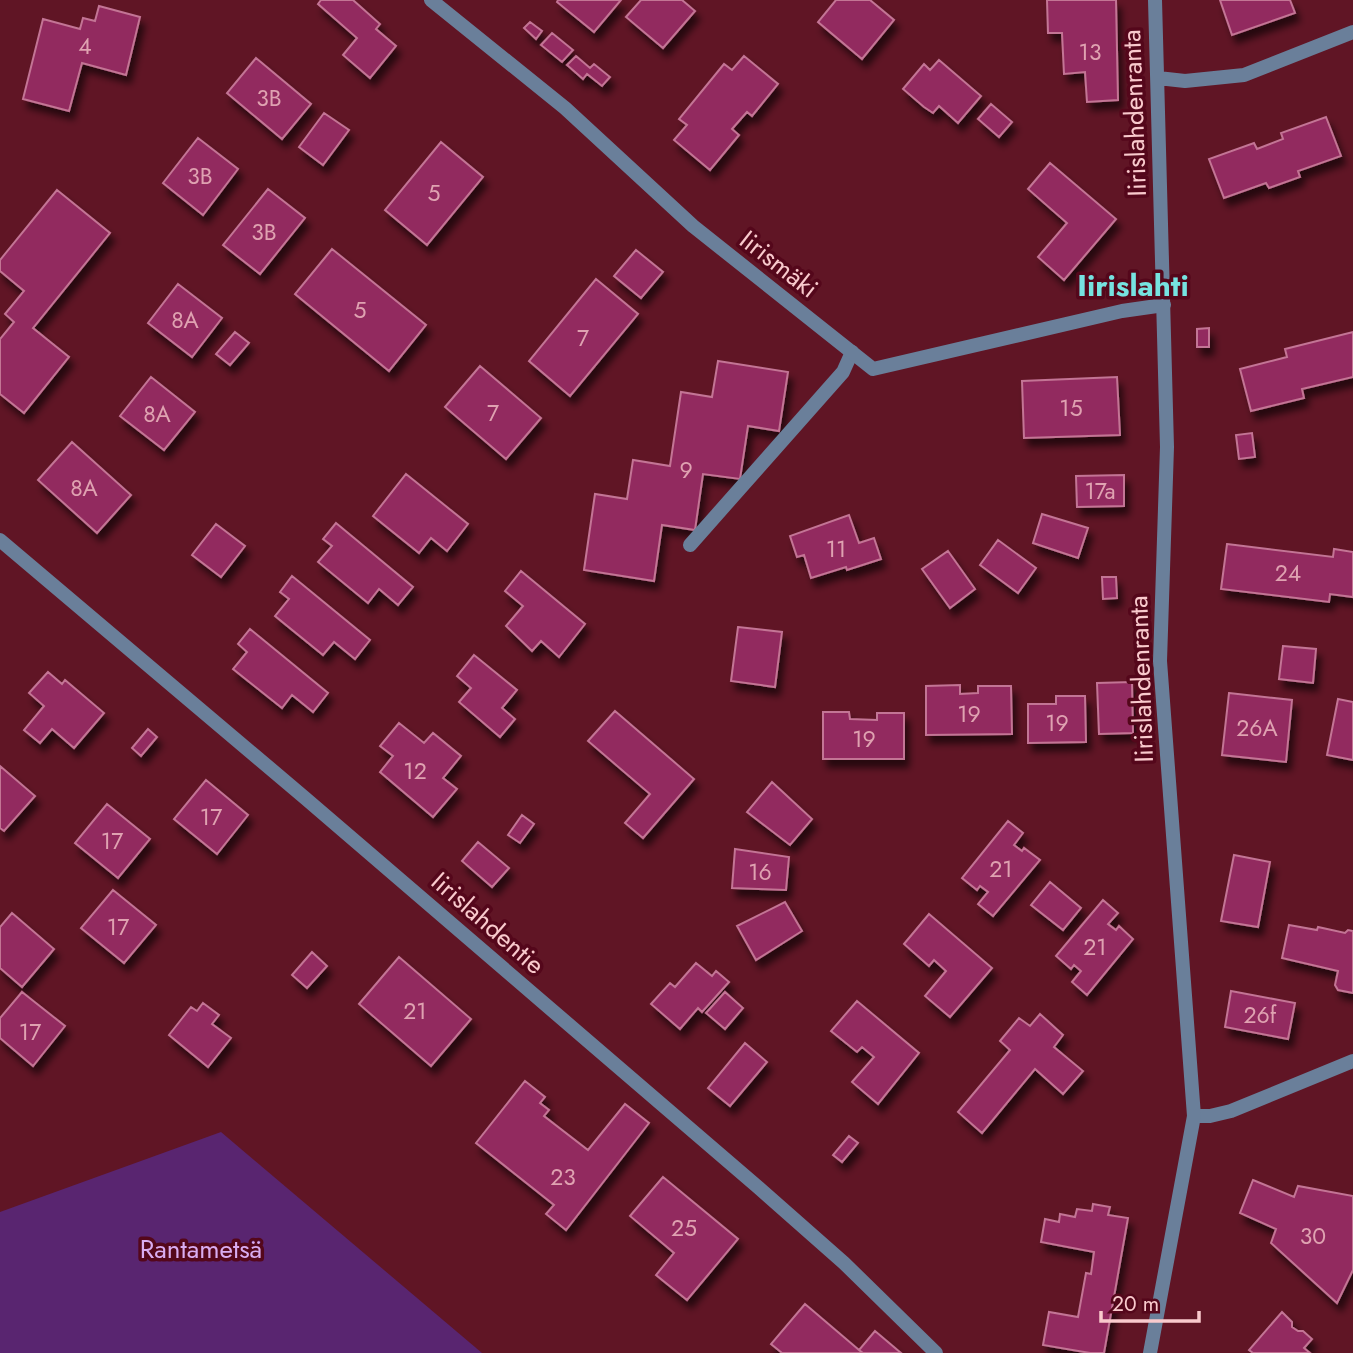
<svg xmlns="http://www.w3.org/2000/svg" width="1353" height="1353" font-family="Jost,sans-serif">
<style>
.green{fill:#592570}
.building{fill:#922a5e;stroke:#c37495;stroke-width:2;filter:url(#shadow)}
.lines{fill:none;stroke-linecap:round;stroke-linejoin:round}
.lane{stroke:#6a7f9a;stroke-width:14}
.street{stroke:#6a7f9a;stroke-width:14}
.labels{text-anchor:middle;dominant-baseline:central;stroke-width:7;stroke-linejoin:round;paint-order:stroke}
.number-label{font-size:23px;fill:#dfa2b1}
.street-label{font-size:26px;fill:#f9cacd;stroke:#54071b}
.park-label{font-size:26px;fill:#d9acf1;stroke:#54071b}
.quarter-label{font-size:30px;font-weight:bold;fill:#76e2e0;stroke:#54071b}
</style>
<defs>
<filter id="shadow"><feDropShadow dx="4.5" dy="8" stdDeviation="3.5" flood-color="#0009"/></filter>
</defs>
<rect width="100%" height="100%" fill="#601525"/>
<path class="green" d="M221,1132L482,1353H0V1212Z"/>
<path class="building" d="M321,0H353L380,24L376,29L396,46L370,78L343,55L357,38L318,4Z
M558,0H621L594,32L557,2Z
M641,0H682L695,11L663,48L626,17Z
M836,0H870L894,20L862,59L818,22Z
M1047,0H1116L1118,100L1087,102L1085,72L1064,74L1062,33H1048Z
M1220,0H1290L1295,13L1232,35Z
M99,6L140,17L126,75L82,63L69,111L23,99L43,19L80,29L83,18L95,21Z
M530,22L542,31L536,39L524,28Z
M552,33L573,50L562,62L541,45Z
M576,56L590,68L594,64L610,77L602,86L587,74L583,79L567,65Z
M744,56L778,84L752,116L747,112L732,129L739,135L710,170L674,140L687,125L679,119L724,64L732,70Z
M256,58L311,104L282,139L227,93Z
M939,60L981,96L958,123L939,106L933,113L924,107L903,89L924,64L930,70Z
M991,104L1012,122L999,137L978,119Z
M324,113L349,130L323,165L299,147Z
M1326,117L1341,156L1298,171L1300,177L1269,188L1266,183L1224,198L1209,159L1254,143L1257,149L1283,139L1281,133Z
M198,138L238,169L203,215L163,183Z
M441,142L483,177L427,245L385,210Z
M1050,163L1116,219L1064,280L1038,257L1067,223L1028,189Z
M268,189L305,218L260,274L223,245Z
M57,190L110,233L33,328L69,357L24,413L0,394V339L14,322L5,314L24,291L0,271V260Z
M332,249L426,325L389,371L295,294Z
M636,250L663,272L641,298L614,276Z
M596,279L638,314L570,396L529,361Z
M178,284L222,318L192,357L148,323Z
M1209,328V347H1197V329Z
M235,332L249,343L230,365L216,354Z
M1353,332V377L1302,389L1304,398L1251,411L1240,369L1287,357L1285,349Z
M718,361L788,372L779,431L748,426L740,479L703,474L695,530L662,525L654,581L584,570L595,494L627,499L633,460L670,466L681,392L712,397Z
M480,366L541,418L506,459L445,407Z
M151,377L195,412L164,450L120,416Z
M1117,377L1120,435L1024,438L1022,381Z
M1252,433L1255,457L1239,459L1236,435Z
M72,442L131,495L97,533L38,480Z
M406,474L468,524L447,551L431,538L419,553L373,516Z
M1124,475V506L1077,507L1076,476Z
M1042,514L1088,528L1078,558L1033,543Z
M849,515L859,543L874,538L881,559L847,570L846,567L811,578L804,555L797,557L790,536Z
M336,523L413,587L398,605L379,589L368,603L318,562L332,546L323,539Z
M216,524L245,546L221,577L192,555Z
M998,540L1036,568L1018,593L980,565Z
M1227,544L1333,557L1334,549L1353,552V597L1330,594L1329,602L1221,589Z
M948,551L975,589L950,608L922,569Z
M521,571L585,624L559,657L541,641L532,651L506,626L523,606L505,591Z
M292,576L370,640L355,659L334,642L323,655L275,616L289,599L280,592Z
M1102,577H1116L1117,598L1103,599Z
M738,627L782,632L775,687L731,681Z
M250,629L328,693L313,712L292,695L282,708L233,669L247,652L238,644Z
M1283,646L1316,649L1313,683L1279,679Z
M474,655L517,690L502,708L515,719L500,737L459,702L471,688L457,676Z
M48,672L62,684L65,680L104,713L74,748L52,729L40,743L24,730L44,706L29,693Z
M1132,682L1133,733L1099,734L1097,683Z
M960,685V694L978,693V686H1011L1012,734L926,735V686Z
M1229,693L1292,700L1286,762L1222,755Z
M1056,696H1085L1086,742L1028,743V704H1056Z
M1338,699L1353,702V760L1327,755Z
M615,711L694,779L643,838L625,823L650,794L588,741Z
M823,712H849L850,719L877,720V713H904V759H823Z
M399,723L424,743L433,733L461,756L443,778L457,789L433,817L380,772L393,756L380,746Z
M148,729L157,737L141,756L132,748Z
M0,766L35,796L4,831L0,828Z
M206,780L248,815L217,854L174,819Z
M772,782L812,819L790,845L747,812Z
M107,804L150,839L118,878L75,843Z
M522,815L534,824L520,843L508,835Z
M1008,821L1023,833L1014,845L1022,851L1024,848L1040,860L993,916L978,904L988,892L980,886L977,890L962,878Z
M478,842L509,868L492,887L462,861Z
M735,849L789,857L786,890L732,888Z
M1234,855L1270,862L1258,927L1221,921Z
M1050,882L1081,908L1063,930L1031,905Z
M113,890L156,925L124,963L81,928Z
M1103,900L1118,913L1108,924L1116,930L1119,926L1133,939L1087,995L1072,982L1081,971L1074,965L1071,969L1056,956Z
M785,902L802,931L756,960L737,926Z
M12,913L54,949L22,987L0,968V927Z
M929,914L992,968L950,1017L925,996L946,971L934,960L929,966L904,944Z
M1289,925L1317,930L1318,927L1345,933L1348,930L1353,931V993L1338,990L1335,985L1338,971L1282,958Z
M312,952L327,966L307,988L292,975Z
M399,957L471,1019L431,1066L359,1004Z
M696,963L712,976L716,971L729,982L702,1012L698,1008L680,1029L651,1004L670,983L675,987Z
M1231,991L1295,1003L1288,1039L1225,1027Z
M22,992L65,1026L33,1066L0,1038V1018Z
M725,992L743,1008L725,1029L706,1013Z
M857,1001L919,1053L878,1104L852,1082L874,1057L862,1047L857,1052L831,1031Z
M203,1003L219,1015L212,1024L231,1038L208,1067L169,1035L191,1007L197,1011Z
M1040,1014L1063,1035L1054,1047L1083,1071L1063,1094L1035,1069L982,1133L958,1112L1010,1050L1000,1041L1019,1018L1030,1026Z
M745,1043L767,1062L730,1106L708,1088Z
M525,1081L545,1097L540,1103L549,1110L544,1116L588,1150L625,1104L649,1123L566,1230L546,1214L554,1205L476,1143Z
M849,1136L858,1143L842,1162L833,1155Z
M663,1177L738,1239L687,1300L656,1275L674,1253L630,1216Z
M1253,1180L1294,1197L1298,1186L1353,1196V1270L1337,1303L1271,1243L1276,1229L1240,1213Z
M1093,1204L1110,1207L1108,1215L1128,1218L1104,1353H1090L1043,1345L1049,1312L1078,1317L1086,1273L1091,1274L1094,1252L1041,1242L1045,1219L1059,1222L1060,1214L1075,1217L1077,1209L1092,1211Z
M805,1304L859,1350L863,1353H782L771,1344Z
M1282,1312L1292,1322V1327L1298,1331H1303L1312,1339L1304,1348L1310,1353H1253L1249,1350Z
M875,1331L901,1353H863L859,1350Z"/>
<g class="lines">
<path class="lane" d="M690,545L843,372L852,352
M1194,1116H1210L1231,1111L1353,1061"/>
<path class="street" d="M431,0L565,108L693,226L873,369L1122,311L1164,305
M1158,78L1185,81L1244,75L1353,32
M0,540L305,798L759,1188L844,1263L936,1353
M1150,1353L1194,1116L1160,661L1167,447L1155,0"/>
</g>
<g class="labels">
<g class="number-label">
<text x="85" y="46">4</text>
<text x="1090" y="52">13</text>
<text x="269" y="98">3B</text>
<text x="200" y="176">3B</text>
<text x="434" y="193">5</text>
<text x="264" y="232">3B</text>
<text x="360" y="310">5</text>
<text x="185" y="320">8A</text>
<text x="583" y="338">7</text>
<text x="1071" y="408">15</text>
<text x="493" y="413">7</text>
<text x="157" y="414">8A</text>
<text x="686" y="470">9</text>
<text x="84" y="488">8A</text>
<text x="1100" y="491">17a</text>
<text x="836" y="549">11</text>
<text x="1288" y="573">24</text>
<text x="969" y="714">19</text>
<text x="1057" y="723">19</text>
<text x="1257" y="728">26A</text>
<text x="864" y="739">19</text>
<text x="415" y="771">12</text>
<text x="211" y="817">17</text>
<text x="112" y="841">17</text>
<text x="1001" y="869">21</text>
<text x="760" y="872">16</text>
<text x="118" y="927">17</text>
<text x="1095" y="947">21</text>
<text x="415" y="1011">21</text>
<text x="1260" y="1015">26f</text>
<text x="30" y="1032">17</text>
<text x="563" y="1177">23</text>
<text x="684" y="1228">25</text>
<text x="1313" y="1236">30</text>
</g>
<g class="street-label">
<text transform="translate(1134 113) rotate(-92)">Iirislahdenranta</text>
<text transform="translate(779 264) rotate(38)">Iirismäki</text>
<text transform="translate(1141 679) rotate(-92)">Iirislahdenranta</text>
<text transform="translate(488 923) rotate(41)">Iirislahdentie</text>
</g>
<g class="park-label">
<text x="201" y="1249">Rantametsä</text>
</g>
<g class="quarter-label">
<text x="1133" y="285">Iirislahti</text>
</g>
</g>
<path d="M1101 1311v10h98v-10" fill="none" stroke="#f9cacd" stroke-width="3.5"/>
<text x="1112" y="1311" font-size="21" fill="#f9cacd" stroke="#54071b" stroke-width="5" paint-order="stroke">20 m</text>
</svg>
